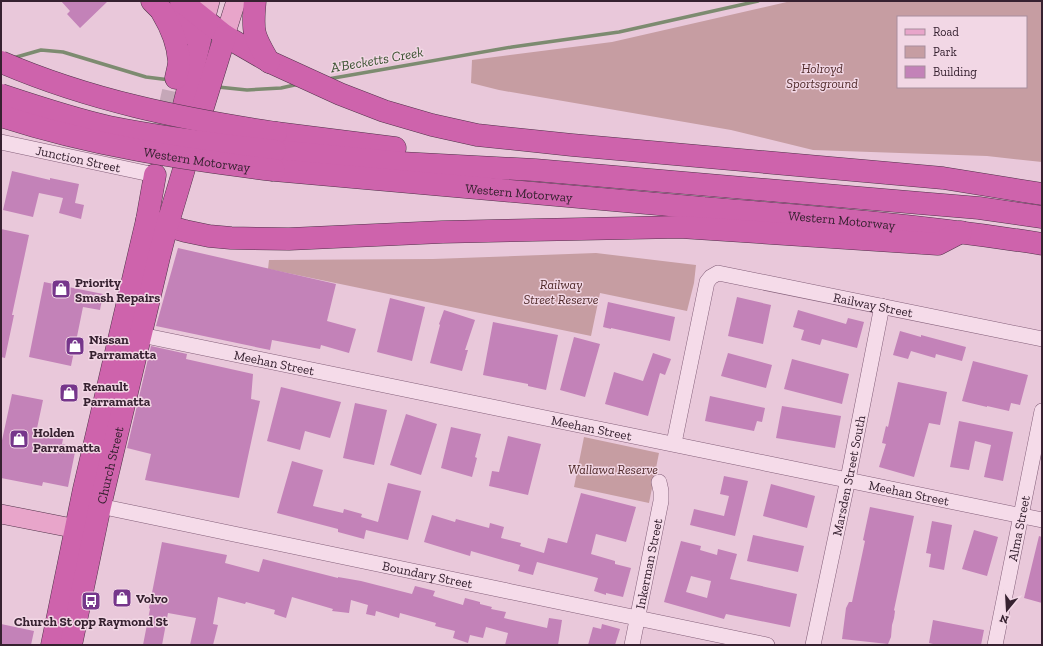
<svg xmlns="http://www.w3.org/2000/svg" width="1043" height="646" font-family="'Zilla Slab',serif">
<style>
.green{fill:#c69da2;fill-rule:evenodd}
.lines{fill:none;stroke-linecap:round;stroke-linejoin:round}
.stream{stroke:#7d8b70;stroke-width:3.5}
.building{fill:#c382b8;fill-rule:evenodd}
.highway-tunnel{stroke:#c5a7b8;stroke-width:22;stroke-dasharray:22 11;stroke-linecap:butt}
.minor-casing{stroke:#835f79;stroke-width:16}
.major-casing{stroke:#52334b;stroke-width:20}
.highway-casing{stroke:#52334b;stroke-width:23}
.minor{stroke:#f5dbe9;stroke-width:15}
.major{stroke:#e8a5ca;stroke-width:19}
.highway{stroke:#ce63ac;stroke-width:22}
.highway-bridge-casing{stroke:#52334b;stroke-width:23;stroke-linecap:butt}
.highway-bridge{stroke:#ce63ac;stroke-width:22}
.labels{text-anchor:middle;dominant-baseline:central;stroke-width:3;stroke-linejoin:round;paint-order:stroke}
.park-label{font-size:13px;font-style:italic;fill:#502a2a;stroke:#f2d7e5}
.street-label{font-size:13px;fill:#362130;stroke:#f2d7e5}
.poi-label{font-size:13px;font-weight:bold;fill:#362130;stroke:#f2d7e5;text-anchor:start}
.water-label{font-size:14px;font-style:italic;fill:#3c5332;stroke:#f2d7e5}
</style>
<rect width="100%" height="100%" fill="#e9c8da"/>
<path class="green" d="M791,1H1042V162L987,156L813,150L731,130L499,90L471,83L472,60L612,42ZM898,17H1026V87H898Z
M596,253L696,265L694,283L687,311L600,293L591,336L268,269L269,260L433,259Z
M584,437L659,453L649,503L574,487Z"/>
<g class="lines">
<path class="stream" d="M13,58L41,50L63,52L146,77L170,80
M328,79L512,47L619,32L758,1
M218,87L247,90L281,88L299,84"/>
</g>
<path class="building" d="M61,1H108L80,28L67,14L70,11Z
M12,171L50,180V178L79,184L75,203L84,205L81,219L59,213L63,198L39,193L33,217L3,210Z
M1,229L29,235L12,315H14L5,358L1,357Z
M178,248L336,284L327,321L356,329L349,353L321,345L320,349L272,340L270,350L156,326Z
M44,282L103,294L100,310L83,307L71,366L29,357Z
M737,297L771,305L763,344L728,336Z
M390,298L425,307L412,361L377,352Z
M608,302L675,317L670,341L611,328V329L603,327Z
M444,310L475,320L465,350H468L462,371L430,363L440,325L439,324Z
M798,310L846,324L848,318L864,322L857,348L822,339L820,345L801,340L804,330L793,327Z
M493,322L558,335L546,390L528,386V384L483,375Z
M900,331L921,337V335L966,347L962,361L936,354L935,358L911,351L908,359L893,355Z
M574,337L600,344L585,397L560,390Z
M151,346L187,354L186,359L253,374L251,399L260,401L239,498L145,480L151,454L127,448Z
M653,353L671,359L665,375L660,373L648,416L605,404L614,372L643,381Z
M728,353L772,365L766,388L721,376Z
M792,359L849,374L842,404L784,389Z
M973,361L1028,375L1020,405L1011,403L1009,411L987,406V407L962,401Z
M898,382L947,392L940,425L929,423L914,477L879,467L886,444L882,443L886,426L888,427Z
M281,387L341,402L330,438L305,431L300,450L267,441Z
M12,394L43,400L36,433L63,439L62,444L76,447L68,487L43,482L42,486L1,478V445Z
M710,396L765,408L762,422L757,421L754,431L705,421Z
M355,403L387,410L374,465L343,458Z
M782,406L841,416L835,448L776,438Z
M406,414L437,424L421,475L390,465Z
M959,421L1013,432L1003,481L984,477L991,445L975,441L969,470L950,467Z
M451,427L481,434L475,457L477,458L472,477L441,468Z
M508,436L541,444L528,495L489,486L492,471L499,472Z
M292,461L323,470L313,506L343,513L344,509L362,514L361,517L378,522L388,483L421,491L408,540L366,530L364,539L338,532V529L277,513Z
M724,476L748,481L735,536L690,525L694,509L724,516L729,496L720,494Z
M771,484L815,496L807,528L763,516Z
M581,493L636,507L626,542L596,534L591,554L615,561V564L631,568L623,597L606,593V595L594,591L598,578L537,562L533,575L518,571L520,565L471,551L470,556L424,542L432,515L455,522L456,519L489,528L490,523L504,527L501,538L521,543L520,546L544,553L548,538L567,543Z
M870,507L914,516L894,610L895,611L894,618L892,625L891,637L888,644L842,639L846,608L849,602H852L865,541L863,540Z
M932,521L952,525L944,570L929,567L931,554L926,553Z
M974,530L998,537L987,576L962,569Z
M753,535L804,546L798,572L747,561Z
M1039,536L1042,537V603L1024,598Z
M681,541L701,546L700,550L717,555L718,549L737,554L730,579L797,594L790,627L726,614L724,619L664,602ZM691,576L711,581L707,598L686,592Z
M162,542L227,555L225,563L259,572L263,559L338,578V577L361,581L412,594L415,586L435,591L433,596L463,605L465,598L480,602V604L492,607L491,609L506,612L504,618L547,628L549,618L562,620L558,645H505L508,633L486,627L483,638L470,635L468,643L453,638L455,631L435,626L436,623L400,613L399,618L376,611L375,616L366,614L368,605L351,600L349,613L332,611L333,609L292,597L286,618L274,614L275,610L246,602L245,604L218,597L213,624L218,625L213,645H190L196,618L168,613L162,645H143L150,609L149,608Z
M933,620L984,630L981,645H937L929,643Z
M1,624L34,631L31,645H1Z
M602,624L620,629L615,645H588L593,627L601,629Z"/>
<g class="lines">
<path class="highway-tunnel" d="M161,145L176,78"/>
<defs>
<g id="minor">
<path id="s1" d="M1,142L155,175"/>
<path id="s2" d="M141,335L1042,520"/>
<path id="s3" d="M674,443L707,282L711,277L718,273L1042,339"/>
<path id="s4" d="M92,501L100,506L114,509L767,645"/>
<path id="s5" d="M632,645L661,501V491L659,482"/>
<path id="s6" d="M813,645L848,479L882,306"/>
<path id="s7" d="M995,645L1042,411"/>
</g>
<path id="major" d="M202,32L210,1
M225,36L236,1
M1,514L77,529"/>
<g id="highway">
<path d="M152,1L161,10L200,40L184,105"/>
<path d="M181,1L225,36L270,62L340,94L384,111L432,125L477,135L572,145L943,178L1042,194"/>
<path d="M255,1C252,32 253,35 269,62"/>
<path d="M162,12C171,27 178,44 179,61C179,67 177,72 176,78"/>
<path d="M203,107L225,36"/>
<path d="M276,133L395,148"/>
<path d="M275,151L401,163L535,170L919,203L979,208L1042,217"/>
<path id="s8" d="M274,170C417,184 560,196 703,208C816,217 930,226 1042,244"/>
<path d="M147,220L185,231L209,236L231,238L289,239L442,232L680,227L938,244L961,232"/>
<path d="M52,645L84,489L147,220L155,175"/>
<path id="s9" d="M71,645L100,506L159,257L167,226L184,169"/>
</g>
</defs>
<use href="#minor" class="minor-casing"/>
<use href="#major" class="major-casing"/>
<use href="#highway" class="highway-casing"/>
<use href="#minor" class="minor"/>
<use href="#major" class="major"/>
<use href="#highway" class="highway"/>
<defs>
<g id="highway-bridge">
<path d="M1,62C89,100 182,119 276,133"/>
<path d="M1,95C37,107 73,119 109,127C164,138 220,145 275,151"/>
<path id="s10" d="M1,116C90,145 182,159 274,170"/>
</g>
</defs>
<use href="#highway-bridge" class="highway-bridge-casing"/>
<use href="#highway-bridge" class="highway-bridge"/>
</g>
<defs>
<symbol id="shop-square" viewBox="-11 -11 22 22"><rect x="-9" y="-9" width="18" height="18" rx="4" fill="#76368b" stroke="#f2d7e5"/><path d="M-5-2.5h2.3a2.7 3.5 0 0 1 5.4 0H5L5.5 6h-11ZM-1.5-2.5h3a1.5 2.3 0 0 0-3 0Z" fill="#fff"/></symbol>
<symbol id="bus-square" viewBox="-11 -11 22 22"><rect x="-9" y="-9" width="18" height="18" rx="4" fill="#76368b" stroke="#f2d7e5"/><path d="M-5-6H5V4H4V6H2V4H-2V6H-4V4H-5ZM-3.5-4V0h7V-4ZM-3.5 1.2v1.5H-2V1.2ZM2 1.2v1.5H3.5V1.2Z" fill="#fff"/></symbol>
</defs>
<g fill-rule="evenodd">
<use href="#shop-square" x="50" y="278" width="22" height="22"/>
<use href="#shop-square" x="64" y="335" width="22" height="22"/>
<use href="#shop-square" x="58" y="382" width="22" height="22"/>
<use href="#shop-square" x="8" y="428" width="22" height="22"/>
<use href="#shop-square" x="111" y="587" width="22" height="22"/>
<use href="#bus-square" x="80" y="590" width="22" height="22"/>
</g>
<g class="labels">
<g class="park-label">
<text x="822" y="68">Holroyd<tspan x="822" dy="15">Sportsground</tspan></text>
<text x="561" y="284">Railway<tspan x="561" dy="15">Street Reserve</tspan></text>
<text x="613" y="469">Wallawa Reserve</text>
</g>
<g class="street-label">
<text stroke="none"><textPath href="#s1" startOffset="79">Junction Street</textPath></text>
<text stroke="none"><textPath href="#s10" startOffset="201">Western Motorway</textPath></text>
<text stroke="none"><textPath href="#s8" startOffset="246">Western Motorway</textPath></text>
<text stroke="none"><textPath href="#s8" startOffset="570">Western Motorway</textPath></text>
<text stroke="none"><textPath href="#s3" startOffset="337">Railway Street</textPath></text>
<text stroke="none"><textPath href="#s2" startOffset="136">Meehan Street</textPath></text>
<text stroke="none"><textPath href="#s2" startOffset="460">Meehan Street</textPath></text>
<text stroke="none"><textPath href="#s9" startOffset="184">Church Street</textPath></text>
<text stroke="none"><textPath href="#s6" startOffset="173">Marsden Street South</textPath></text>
<text stroke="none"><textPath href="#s2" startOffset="784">Meehan Street</textPath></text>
<text stroke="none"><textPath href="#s7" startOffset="119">Alma Street</textPath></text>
<text stroke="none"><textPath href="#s5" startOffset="83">Inkerman Street</textPath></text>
<text stroke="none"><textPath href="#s4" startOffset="344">Boundary Street</textPath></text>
</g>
<g class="poi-label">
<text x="75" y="282">Priority<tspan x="75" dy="15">Smash Repairs</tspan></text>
<text x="89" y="339">Nissan<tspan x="89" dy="15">Parramatta</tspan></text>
<text x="83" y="386">Renault<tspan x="83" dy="15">Parramatta</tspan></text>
<text x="33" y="432">Holden<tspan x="33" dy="15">Parramatta</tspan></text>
<text x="136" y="598">Volvo</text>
<text x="91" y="621" text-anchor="middle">Church St opp Raymond St</text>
</g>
<g class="water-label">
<text transform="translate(377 60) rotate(-10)">A'Becketts Creek</text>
</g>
</g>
<rect width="1043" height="646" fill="none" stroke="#362130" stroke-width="4"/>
<rect x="897" y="16" width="130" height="72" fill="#f2d7e5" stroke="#a78e9d"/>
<rect x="905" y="29" width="20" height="6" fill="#e8a5ca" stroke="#a78e9d"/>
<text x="933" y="36" font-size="12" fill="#362130">Road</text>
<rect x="905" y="46" width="20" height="12" fill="#c69da2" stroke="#a78e9d"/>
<text x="933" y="56" font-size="12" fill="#362130">Park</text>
<rect x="905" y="66" width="20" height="12" fill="#c382b8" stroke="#a78e9d"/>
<text x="933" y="76" font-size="12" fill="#362130">Building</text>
<g transform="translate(1007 610) rotate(198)" stroke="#f2d7e5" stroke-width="3" paint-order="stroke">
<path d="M0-3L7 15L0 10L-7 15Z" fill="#362130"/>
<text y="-6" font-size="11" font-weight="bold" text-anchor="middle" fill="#362130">N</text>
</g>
</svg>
